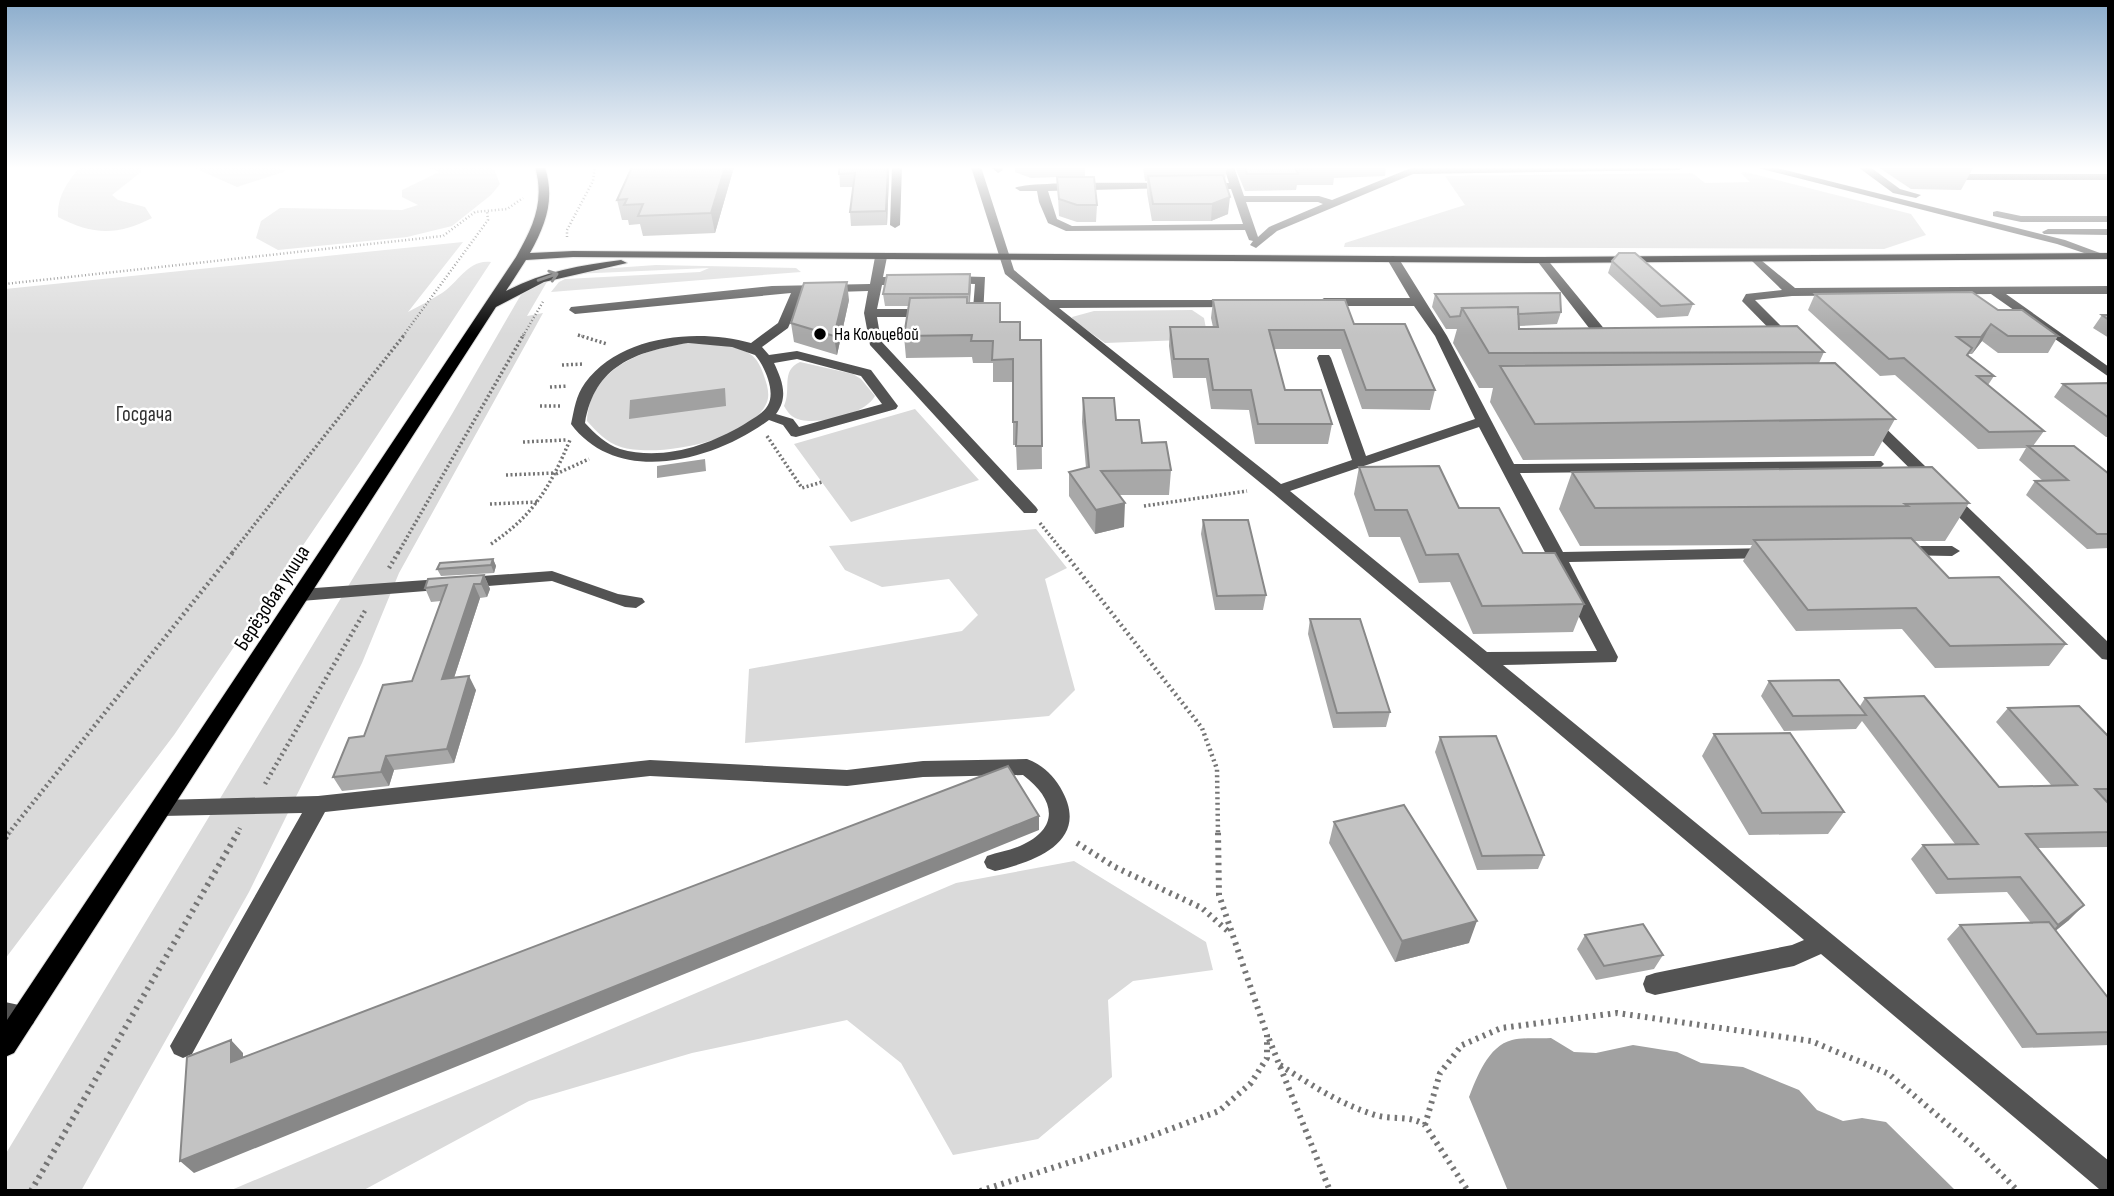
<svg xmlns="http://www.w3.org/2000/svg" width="2114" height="1196" font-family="'Sofia Sans Condensed',sans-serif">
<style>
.green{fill:#dadada}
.water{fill:#a1a1a1}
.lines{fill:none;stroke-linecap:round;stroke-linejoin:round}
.major-casing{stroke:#dbdbdb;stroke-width:2}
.path-far3{stroke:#757575;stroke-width:2.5;stroke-dasharray:1 2.5;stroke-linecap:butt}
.path-far2{stroke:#757575;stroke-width:3.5;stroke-dasharray:2 2.5;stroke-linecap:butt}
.path-far1{stroke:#757575;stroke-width:4.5;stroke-dasharray:2 3.5;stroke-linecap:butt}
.path{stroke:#757575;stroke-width:6;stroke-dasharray:2.5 5;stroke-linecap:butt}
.minor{fill:#535353;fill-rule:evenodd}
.major{fill:#000;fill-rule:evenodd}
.wall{fill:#a8a8a8}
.shaded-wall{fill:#888}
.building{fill:#c3c3c3;stroke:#888;stroke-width:2}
.oneway{stroke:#595959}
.poi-dot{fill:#000;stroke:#fff;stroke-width:2.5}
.labels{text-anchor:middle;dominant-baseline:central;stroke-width:5;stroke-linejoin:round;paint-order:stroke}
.far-poi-label{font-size:18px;fill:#000;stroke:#fff;text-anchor:start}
.park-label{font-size:21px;fill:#313131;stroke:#fff}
.street-label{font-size:21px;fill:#000;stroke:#fff}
</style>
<rect width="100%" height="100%" fill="#fff"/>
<path class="green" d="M80,167H140L141,172L112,195L118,200L145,207L152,218C117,236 92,235 58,217C57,196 67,183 80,167Z
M192,167H277L286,171L237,187Z
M428,167H493L500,184L491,195L452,226L407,237L278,250L256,238L261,221L280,208L402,210L418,205L402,197V190L439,172Z
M1745,172L1911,214L1926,235L1884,249L1344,247L1345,243L1465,205L1445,176L1692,173L1705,183L1750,182L1741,173Z
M463,242L408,312C419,306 431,300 442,293C459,282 468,259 491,262L359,463L174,735L5,959V289Z
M656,265L796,268L801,272L551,292L559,282L565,279L700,272L709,268L573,274L599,269Z
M548,280L527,316L543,313L399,573L362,663L249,892L81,1191H5V1155L452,414L519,298L524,291Z
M1192,310L1204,318L1208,339L1105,343L1073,320L1072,317L1094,311Z
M687,343C705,345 734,343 750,354C757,358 762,369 764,376C767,384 770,394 767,402C752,441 656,458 621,447C606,442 597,432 587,421C590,368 641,350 687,343Z
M800,362L853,374L861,379L875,396C864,415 821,424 801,420C792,418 788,413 784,406C792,389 780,371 800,362Z
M915,409L979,480L851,522L794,444Z
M1036,529L1067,568L1045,579L1075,690L1049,716L745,743L749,669L962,631L978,615L949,579L882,587L845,570L829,546Z
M1074,861L1206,942L1213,970L1133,981L1108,1000L1112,1077L1038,1139L953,1155L901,1063L847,1020L692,1053L529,1101L362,1191H229L956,883Z"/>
<path class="water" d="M725,388L726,406L629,419L630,400Z
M705,459L706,471L657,478V466Z
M1551,1038L1574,1052L1596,1053L1633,1045L1677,1052L1701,1063L1743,1067L1799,1090L1817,1110L1843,1121L1862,1118L1886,1122L1956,1191H1508L1469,1097C1477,1077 1488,1046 1512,1040C1523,1037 1539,1039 1551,1038Z"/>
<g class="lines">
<defs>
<path id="major" d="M535,167H545C555,200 546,224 530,253L573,251L1542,257L2109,253V259L1542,263L573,257L526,260L506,291C542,272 581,265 621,260L627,263L544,282L496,307L14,1053L5,1057V1023L516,257C533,227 545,202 535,167Z"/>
</defs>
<use href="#major" class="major-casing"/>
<path class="path-far3" d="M567,237V230L593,181L595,167
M5,284L443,236L475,212L507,209L523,198
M578,335L582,336
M403,336L488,220L487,211
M523,336L544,300"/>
<path class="path-far2" d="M578,335L607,344
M562,365L584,364
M550,387L568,386
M540,406H561
M767,436L802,488L822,482
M523,442L566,440
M556,474L589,459
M506,475L555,473
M490,504L538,502
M1144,506L1247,491
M1040,523L1064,553
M491,544C534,515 550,487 570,440
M232,553L405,334
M398,553L524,334"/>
<path class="path-far1" d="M1063,551L1202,728L1217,769L1218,834
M389,568L399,551
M265,784L366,609
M8,834L234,551
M237,834L240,828"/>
<path class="path" d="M5,838L10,832
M1077,843L1115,867L1202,908L1231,934
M1269,1039L1330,1191
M1280,1065C1310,1084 1338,1103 1372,1114C1391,1121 1408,1114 1425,1125L1468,1191
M1425,1125L1440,1073L1462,1045L1501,1028L1617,1013L1811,1041L1889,1074L1973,1146L2018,1191
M31,1191L238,832
M980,1191L1146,1138L1219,1111L1251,1083L1267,1058V1035L1219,895L1218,832"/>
<path class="minor" d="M892,167H902L900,225L895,228L890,225Z
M971,167H981L1014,270L1050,300H1241L1243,303L1237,307L1059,308L1281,484L1352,460L1317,358L1319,355H1329L1331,358L1366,456L1475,419L1435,336L1414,306H1324L1318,302L1324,298H1410L1387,259L1393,256L1399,259L1447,336L1514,464L1881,461L1884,464L1881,467L1876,469L1520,473L1563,552L1771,548L1779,553L1771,558L1569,562L1618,657L1616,662L1503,665L2109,1161V1191L2099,1189L1821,954L1794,966L1655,995L1646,992L1643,984L1646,976L1655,973L1792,945L1804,940L1273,493L1005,274ZM1479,427L1597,651L1487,652L1290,491Z
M991,167H1001L1003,170L998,173Z
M1224,167H1234L1244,196H1319L1332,200L1411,168L1684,167L1679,170L1413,174L1277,231L1256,248L1250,245L1253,241L1249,240L1245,230L1066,231L1048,223L1039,202L1037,191H1020L1015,188C1025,181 1146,183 1169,183L1173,184V188L1048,191L1057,219L1072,226L1243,224L1231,189H1204L1199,186L1204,183H1229ZM1246,202H1318L1323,204L1269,227L1258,237Z
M1754,167H1773L2065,240L2108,256L2102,259L2057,244Z
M1858,167H1870L1900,189L1921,195L1916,198L1893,193Z
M1936,167H1949L1959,174H2109V180H1957Z
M1997,211L2021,216H2109V222H2021L1993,216V212Z
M2048,229H2109V235L2044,234L2042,232Z
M881,254L887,257L883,277H907L913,281L907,285H882L877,309H932L938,313L932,317H877L881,341L1036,507L1038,510L1036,513H1024L870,345L864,313L868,291L803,293L788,328L762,347L769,355L797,351L871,370L898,406L896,409L796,437L791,436L783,425L769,420C714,461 618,487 571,424C574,410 576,395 585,383C620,335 697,328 751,343L778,323L791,293L575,314L569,310L571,307L772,286L870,284L875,257ZM688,343L732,347L755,355C764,365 776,391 768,405C764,413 751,420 743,425C707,446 662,461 620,449C606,444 595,434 585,423C595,365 635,352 688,343ZM797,359L861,376L882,404L799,427L793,419L776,414C789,397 782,380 774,363Z
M1756,256L1795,288L2109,286V294H2006L2109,367V377L1991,294L1792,296L1755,300L1798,343L1791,347L1786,346L1742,301L1746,294L1782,290L1752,261L1750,259Z
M1538,258H1546L1606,331V337H1596L1538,262Z
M949,276L985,277L983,316H963V310L973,309L975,284L945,283V277Z
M1868,415L1873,416L2109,643V660L2102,659L1863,422L1861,419Z
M1901,546H1952L1960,551L1952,556L1895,555L1893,551L1895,547Z
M552,571L618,594L642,598L645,602L636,608L625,607L552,581L301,601L292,595L301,589Z
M1027,759C1041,764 1052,774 1060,787C1092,840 1038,861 995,871L987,868L984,862L987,856C998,852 1009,851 1020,846C1061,828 1055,799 1023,775L923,777L847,786L650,776L325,812L192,1054L183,1058L174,1054L170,1046L302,813L162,816L155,814L151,808L155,802L162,800L318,796L650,760L847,770L923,761Z
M5,1002L33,1008L36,1016L33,1024L24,1028L5,1025Z"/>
<use href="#major" class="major"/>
</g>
<path class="wall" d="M632,167H734L715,233L643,236L640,224L629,225L628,220H622L617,200Z
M839,167H888L889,176L887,225L851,226L850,212L853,187H840Z
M1015,167H1085V177L1097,205L1096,222H1077L1059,216L1057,177L1031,178L1015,172Z
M1143,167H1227L1225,180H1224L1228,214L1211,221H1152L1147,193V181H1145Z
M1235,167H1386L1385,176L1334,178L1333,185H1297L1296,190L1245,191Z
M1878,167H1971L1973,168L1961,190L1911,189Z
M1612,261L1693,304L1688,316L1657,318L1608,273Z
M970,274L971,287L970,303L1001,322L1020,340H1041L1042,469L1017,470L1016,445H1013V382H993V363H973L972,357L906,358L904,336L908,306H885L883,294Z
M1435,294L1561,312L1557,324L1519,326V329L1824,352L1819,363L1895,419L1874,456L1523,460L1490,402L1493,388H1479L1453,343L1457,329H1446L1432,307Z
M1815,294L1998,310L2058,336L2048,353H1998L1982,341L1972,354H1969L1968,355L1994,376L1988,385L2044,431L2033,446L2109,474V548L2087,549L2026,495L2035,481H2043L2019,460L2026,448L1978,449L1895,375L1880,376L1808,310Z
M849,300L837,355L794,342L791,323Z
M1213,300L1354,324L1435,390L1430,410L1362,409L1341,349H1274L1285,390L1332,424L1328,444H1255L1249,410L1211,409L1206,378H1173L1169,346L1170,327H1213L1211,318Z
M2102,315H2109V338L2093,328Z
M2109,383V437H2106L2054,397L2063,384Z
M1083,398L1116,420L1171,470L1169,495H1119L1124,527L1095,534L1069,496V472L1086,468L1082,422Z
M1359,467L1459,508L1523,553L1584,604L1573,632L1473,634L1450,582L1419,583L1400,537H1369L1354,494Z
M1572,472L1969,503L1945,541H1914L1949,578L2066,644L2049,666L1935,668L1902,629L1796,631L1743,561L1752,545L1580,546L1559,509Z
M1203,520L1266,595L1263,610H1215L1201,534Z
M493,559L496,566L494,573L441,576L437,569Z
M484,575L490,589L487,597L480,598L454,678L476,690L454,763L394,770L389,786L342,791L333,777L364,736L412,681L441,601L431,602L425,588Z
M1310,619L1390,712L1386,727L1333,728L1308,634Z
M1769,681L1860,706L1865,698L1999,787L2051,785L1996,722L2008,708L2109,737V847L2038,848L2069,920L2055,931L2109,999V1045L2022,1048L1947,939L1960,925L2031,923L2007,892L1936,894L1911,859L1923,845L1955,844L1862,721L1856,729L1784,731L1761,696Z
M1714,734L1844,812L1828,834L1749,835L1702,756Z
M1440,737L1544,855L1538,869L1477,870L1435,752Z
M1334,822L1469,943L1395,962L1329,843Z
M1585,935L1663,955L1654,969L1596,980L1577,949Z"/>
<path class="shaded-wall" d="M725,167H734L715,233L711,213Z
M888,167L889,176L887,225L886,211Z
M1230,197L1228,214L1211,221L1212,204Z
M970,274L971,287L969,306V294Z
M847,282L849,300L837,355L834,336Z
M1991,324L1982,341L1972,354L1981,337Z
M1125,503L1124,527L1095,534L1096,510Z
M493,559L496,566L494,573L491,565Z
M484,575L490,589L487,597L481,584Z
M474,584L480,598L449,693L442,679Z
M469,676L476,690L454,763L447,749Z
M386,756L394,770L389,786L381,772Z
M1039,816V830L194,1173L180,1161Z
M2084,905L2069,920L2044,940L2058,925Z
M1477,921L1469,943L1395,962L1402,941Z
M231,1040L243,1053V1075L231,1062Z"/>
<path class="building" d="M632,167H725L711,213L638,216L643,204L624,205L627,199L617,200Z
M839,167H888L886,211L850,212L855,173L839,174Z
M1244,167H1335L1336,168L1296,169L1298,174H1247Z
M1920,167H1971L1973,168H1921Z
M1223,175L1230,197L1212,204H1153L1148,176Z
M1057,177H1094L1097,205H1077L1059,199Z
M1619,253H1635L1693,304L1661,306L1612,261Z
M970,274L969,294H883L887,275Z
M847,282L834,336L791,323L804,283Z
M1972,292L1998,310H2022L2058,336H2008L1991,324L1981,337H1957L1972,348L1967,355L1994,376H1977L2044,431L1989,432L1904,358L1889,359L1815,294Z
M1560,293L1561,312L1518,314V307L1462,308L1460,316L1450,317L1435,294Z
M967,297V303H1000V322H1020V340H1041L1042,446H1016L1017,422H1013V359L992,360L993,341H971L972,335L904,336L910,298Z
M1213,300H1345L1354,324H1405L1435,390H1366L1344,330H1269L1285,390H1321L1332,424H1258L1251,390H1213L1208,359H1174L1170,327H1218Z
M1518,307L1519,329L1797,326L1824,352L1489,353L1462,308Z
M2102,315H2109V320Z
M1835,363L1895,419L1535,424L1500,366Z
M2109,383V418L2063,384Z
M1083,398H1114L1116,420H1139L1142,443L1166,442L1171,470L1101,471L1125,503L1096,510L1069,472L1089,467Z
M2028,446H2074L2109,474V534H2097L2035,481L2068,480Z
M1439,466L1459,508H1499L1523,553H1555L1584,604L1482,606L1458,554L1426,555L1407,510H1375L1359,467Z
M1932,467L1969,503L1905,504L1908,506L1595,508L1572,472Z
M1203,520H1248L1266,595L1217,596Z
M1911,538L1949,578L1999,577L2066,644L1950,646L1916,608L1808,610L1754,540Z
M493,559L491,565L437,569L440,563Z
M484,575L481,584H474L442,679L469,676L447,749L386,756L381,772L333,777L349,738L364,736L383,685L412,681L447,585L425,588L428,579Z
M1310,619H1360L1390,712L1337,713Z
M1839,680L1866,715L1793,716L1769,681Z
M1924,696L1999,787L2077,785L2008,708L2079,706L2109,737V789H2095L2109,804V832L2026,834L2084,905L2058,925L2020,877L1948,879L1923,845L1978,844L1865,698Z
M1790,733L1844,812L1762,813L1714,734Z
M1496,736L1544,855L1482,856L1440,737Z
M1008,766L1039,816L180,1161L187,1057L231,1040V1062Z
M1404,805L1477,921L1402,941L1334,822Z
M2049,922L2109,999V1032L2037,1034L1960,925Z
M1643,924L1663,955L1604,966L1585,935Z"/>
<defs><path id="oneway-shaft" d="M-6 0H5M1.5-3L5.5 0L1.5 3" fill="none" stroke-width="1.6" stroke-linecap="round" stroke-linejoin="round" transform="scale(1.75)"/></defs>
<use class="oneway" href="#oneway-shaft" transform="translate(548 277) rotate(-19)"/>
<linearGradient id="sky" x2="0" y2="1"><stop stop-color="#8baccc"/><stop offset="0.5" stop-color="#fff"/><stop offset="1" stop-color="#fff" stop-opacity="0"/></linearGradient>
<rect width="2114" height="335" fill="url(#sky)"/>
<circle class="poi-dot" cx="820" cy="334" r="7"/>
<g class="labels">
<g class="far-poi-label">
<text x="834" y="334">На Кольцевой</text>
</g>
<g class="park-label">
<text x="144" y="414">Госдача</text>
</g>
<g class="street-label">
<text transform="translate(272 598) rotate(-57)">Берёзовая улица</text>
</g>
</g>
<rect width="2114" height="1196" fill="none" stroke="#000000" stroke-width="14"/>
</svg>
